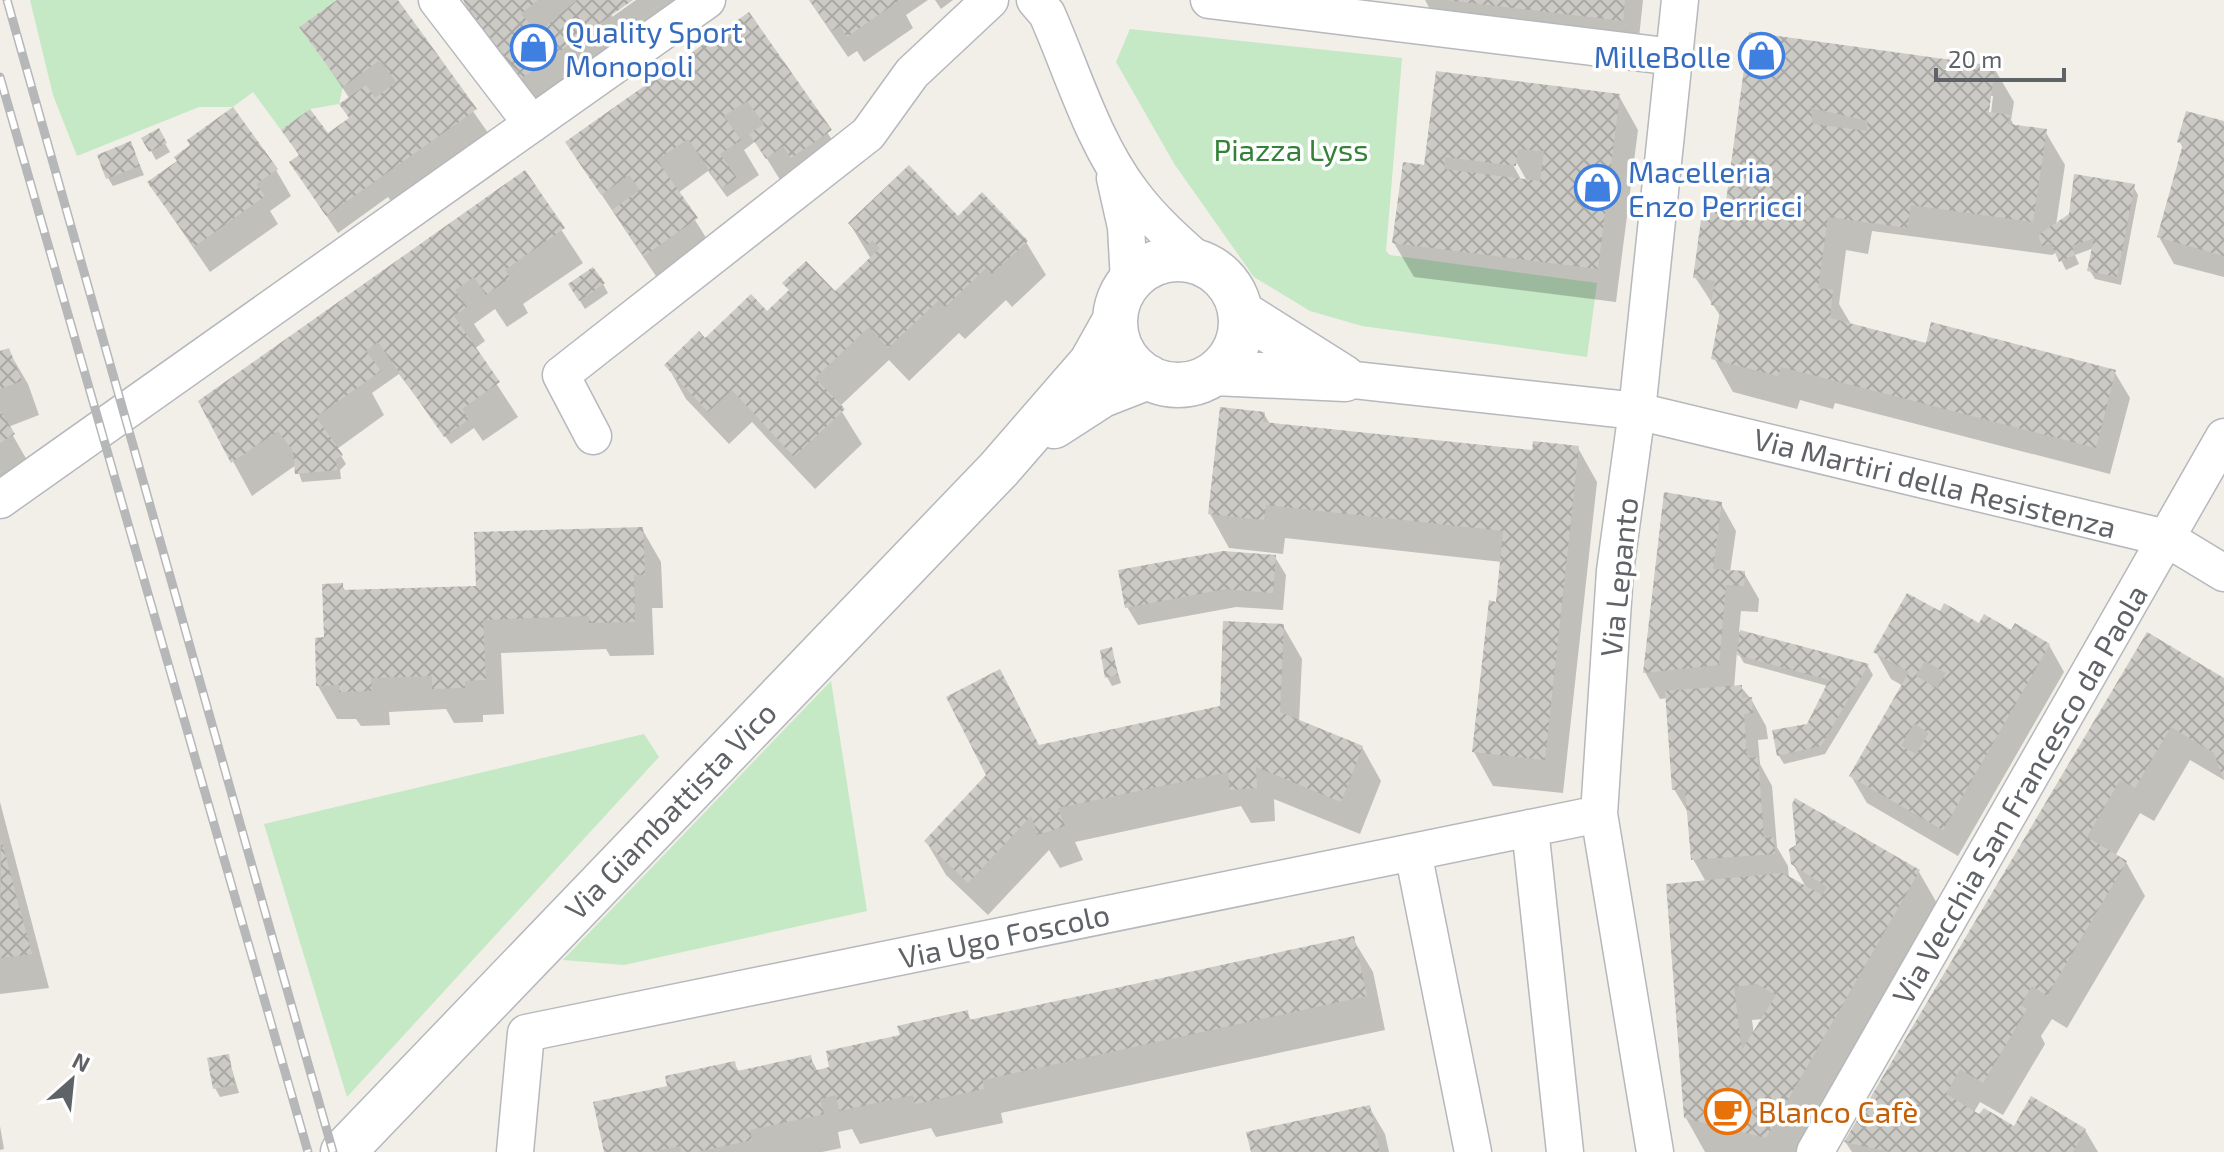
<svg xmlns="http://www.w3.org/2000/svg" width="2224" height="1152" font-family="'Exo 2',sans-serif">
<style>
.green{fill:#c5e8c5}
.shadow{fill:#0003;fill-rule:evenodd}
.building{fill:url(#building-cross-hatch);fill-rule:evenodd}
.lines{fill:none;stroke-linecap:round;stroke-linejoin:round}
.minor-casing{stroke:#b5b8bc;stroke-width:39}
.tertiary-casing{stroke:#b5b8bc;stroke-width:47}
.minor{stroke:#fff;stroke-width:36}
.tertiary{stroke:#fff;stroke-width:44}
.rail-casing{stroke:#b6b7b8;stroke-width:9}
.rail{stroke:#fff;stroke-width:6;stroke-dasharray:18;stroke-linecap:butt}
.labels{text-anchor:middle;dominant-baseline:central;stroke-width:7;stroke-linejoin:round;paint-order:stroke}
.shop-label{font-size:30px;fill:#366cbe;stroke:#fff;text-anchor:start}
.park-label{font-size:30px;fill:#348238;stroke:#fff}
.street-label{font-size:30px;fill:#5f6368;stroke:#fff}
.food-label{font-size:30px;fill:#c56008;stroke:#fff;text-anchor:start}
</style>
<defs>
<pattern id="building-cross-hatch" width="8" height="8" patternUnits="userSpaceOnUse" patternTransform="scale(2)"><rect width="8" height="8" fill="#cccac5"/><path d="M0 0l8 8M0 8l8-8" fill="none" stroke="#a9a8a4"/></pattern>
</defs>
<rect width="100%" height="100%" fill="#f1efe8"/>
<path class="green" d="M30,0H337L299,27L343,87L339,104L310,109L281,130L253,92L233,107H199L77,156L53,95Z
M1130,29L1402,58L1386,251L1390,255L1597,283L1587,357L1362,326L1310,311L1254,277L1175,165L1116,62Z
M831,681L867,911L624,965L563,960Z
M644,734L659,757L347,1097L264,824Z"/>
<path class="shadow" d="M340,0H395L491,137L394,205L388,197L338,233L291,163L350,120V99L302,28Z
M466,0H629L612,12V17L636,0H700L539,112L483,36L464,2Z
M809,0H928L906,15L913,28L864,62L857,51L848,57Z
M935,0H953L941,9Z
M1425,0H1643L1638,47L1439,26Z
M748,15L849,165L787,191L756,141L744,150L759,175L727,197L708,171L678,193L715,252L664,288L567,143Z
M1751,34L1994,68L2014,102L2011,120L2015,127L2045,131L2065,165L2056,225L2133,186L2138,195L2121,285L2095,279L2090,271L2094,248L2075,255L2079,264L2066,270L2057,252L2052,255L1872,231L1868,254L1846,250L1839,304L1852,326L1928,345L2114,371L2130,398L2110,474L1835,403L1833,409L1800,400L1797,409L1733,392L1714,358L1721,317L1695,277L1727,203ZM1989,96H1993L1990,122H1986Z
M1437,74L1619,96L1638,130L1616,302L1414,277L1394,243L1426,167ZM1513,156L1527,181H1522L1509,158Z
M2224,123V277L2174,264L2159,237L2183,148L2180,142Z
M158,131L170,152L156,160L144,138Z
M131,144L144,175L113,186L108,178Z
M179,162L276,170L291,196L270,211L278,224L210,272L149,183Z
M524,173L583,263L523,304L528,313L507,327L495,309L474,324L485,341L474,349L518,417L483,441L474,428L451,444L399,374L372,393L384,415L337,449L346,464L340,470L341,479L302,482L296,465L252,496L200,401Z
M958,219L1026,242L1046,275L1012,307L1006,300L965,339L959,333L909,381L889,360L839,407L862,444L815,489L752,422L729,444L686,399L667,365L711,347L767,314L790,292L785,283L835,294L871,259L850,224Z
M603,284L608,293L585,309L575,293Z
M8,350L28,384L39,415L8,427L32,469L0,488V353Z
M1264,414L1270,424L1534,452L1578,448L1597,482L1563,793L1493,786L1474,752L1502,562L1285,538L1283,554L1229,548L1210,514Z
M1721,504L1736,531L1730,572L1744,573L1759,599L1758,612L1741,611L1739,632L1868,666L1873,675L1825,754L1784,764L1779,756L1808,726L1828,686L1744,663L1737,651L1734,688L1741,687L1751,699L1766,726L1768,739L1758,740L1760,764L1772,786L1777,847L1788,866L1789,879L1807,889L1793,864L1919,872L1938,905L1796,1152H1705L1686,1118L1706,882L1693,859L1689,814L1674,789L1668,698L1660,699L1645,672ZM1764,1019L1754,1035L1752,1020Z
M642,529L661,562L663,608H652L654,655L610,656L606,649L501,653L504,714L483,715V722L454,723L446,709L389,712L390,725L361,726L356,719H337L318,686L342,585L346,592L478,587Z
M1275,557L1286,575L1283,610L1236,607L1138,625L1127,607Z
M1940,614L2049,645L2064,672L1958,856L1867,803L1851,776L1903,686L1891,679L1876,652Z
M1283,626L1302,659L1299,722L1362,747L1381,781L1360,834L1274,799L1275,821L1251,823L1241,806L1075,842L1083,860L1060,868L1049,850L988,915L946,875L926,841L1040,747L1222,707Z
M2147,635L2224,681V780L2190,760L2154,821L2140,813L2115,856L2126,862L2145,896L2067,1028L2052,1019L2041,1036L2045,1044L2003,1115L1980,1102L1974,1112L2014,1129L2085,1130L2098,1152H1852L1846,1143Z
M1111,650L1121,683L1112,686L1107,677Z
M0,802L49,988L0,994Z
M1353,939L1373,972L1385,1030L1001,1113L1003,1123L936,1137L931,1128L860,1144L852,1129L838,1132L841,1148L822,1152H606L669,1088L734,1063L739,1072L810,1057L818,1072L967,1013L972,1022Z
M228,1056L239,1093L220,1097L215,1088Z
M1369,1107L1385,1134L1389,1152H1253Z
M0,1126L4,1149L0,1150Z"/>
<path class="building" d="M337,0H398L477,109L326,216L289,162L299,155L281,130L310,109L328,133L349,118L339,104L366,85L375,98L396,82L380,60L343,87L299,27Z
M463,0H538L521,14L538,33L577,0H633L519,80Z
M809,0H900L847,37L840,26L832,31Z
M1447,0H1625L1623,21Z
M749,12L832,130L791,158L783,146L766,159L749,134L764,124L747,101L724,116L741,140L720,154L737,178L722,188L688,139L657,160L698,218L644,256L612,210L640,190L629,175L601,195L565,142Z
M1749,32L1995,66L1989,112L2010,115L2008,124L2047,129L2033,222L1911,205L1907,228L1828,217L1818,288L1833,290L1830,318L1926,343L1931,322L2116,370L2096,448L1781,367L1778,376L1711,359L1721,306L1711,305L1715,281L1693,278L1704,198L1726,201ZM1811,108L1868,121L1867,131L1813,124Z
M1436,71L1620,94L1598,269L1392,243L1403,162L1424,165ZM1518,149L1544,151L1540,181L1444,169L1445,157L1516,166Z
M233,107L278,169L256,184L265,196L194,247L147,182L177,161L174,157L190,145L187,140Z
M2186,111L2224,121V256L2157,237L2183,144L2177,142Z
M159,128L167,143L149,152L141,138Z
M131,141L140,166L106,179L97,155Z
M909,165L958,216L982,192L1028,241L992,274L986,268L945,307L939,300L888,348L869,327L815,378L845,409L794,457L732,390L708,412L664,365L699,331L705,338L751,294L767,311L789,290L782,283L806,261L835,291L880,248L872,240L868,245L848,223Z
M525,170L565,228L505,270L510,278L486,295L474,277L455,290L467,307L454,316L500,382L462,409L469,419L444,437L378,342L366,351L381,371L316,417L343,455L336,459L337,470L295,474L293,451L278,431L231,463L198,401Z
M2074,174L2135,184L2117,277L2087,271L2094,238L2072,246L2075,255L2059,262L2051,243L2042,246L2038,235L2069,214Z
M593,267L605,283L579,301L568,284Z
M9,348L22,381L0,389V351Z
M1220,407L1265,412L1263,422L1532,450L1533,441L1579,446L1545,760L1472,752L1489,600L1496,602L1503,531L1266,505L1264,520L1208,514Z
M0,411L15,434L0,443Z
M1664,492L1722,502L1713,569L1745,571L1744,586L1726,585L1719,665L1643,673Z
M643,527L645,575H634L635,622L589,623V616L483,620L486,680L465,681V688L432,689V676L371,678L372,691L339,692V685L316,686L315,638L324,637L322,584L343,583V590L476,586L474,532Z
M1223,551L1276,555L1273,593L1225,589L1125,608L1118,570Z
M1907,593L1940,611L1944,603L1979,623L1984,614L2011,630L2015,623L2050,644L1943,830L1849,776L1909,672L1873,652ZM1925,661L1946,673L1937,688L1916,676ZM1914,723L1929,733L1916,754L1901,746Z
M1223,621L1284,624L1280,712L1363,746L1341,802L1256,767L1257,788L1230,790L1228,772L1058,808L1065,826L1038,835L1031,816L968,883L924,841L986,775L946,697L1000,669L1039,745L1220,706Z
M1740,630L1869,664L1821,746L1777,756L1772,730L1807,724L1829,680L1737,655Z
M2147,632L2224,678V781L2214,753L2171,727L2135,788L2120,780L2087,837L2127,861L2047,996L2032,986L2021,1005L2027,1009L1983,1083L1960,1069L1946,1094L1979,1114L1984,1108L2014,1126L2031,1096L2086,1129L2073,1152H1891L1844,1142Z
M1112,647L1118,675L1105,678L1100,650Z
M1742,685V698L1752,697L1753,713L1744,714L1747,758L1758,757L1764,838L1774,837L1775,854L1691,860L1685,789L1672,790L1665,691Z
M1795,798L1920,870L1766,1138L1733,1130L1735,1121L1721,1118L1719,1127L1684,1118L1666,884L1783,873L1822,895L1827,887L1791,864L1789,849L1796,845L1792,804ZM1757,984L1776,995L1742,1050L1734,987Z
M1,839L32,954L0,958Z
M1354,936L1367,996L983,1080L984,1089L915,1104L913,1095L839,1111L836,1095L820,1099L824,1114L750,1130L752,1140L697,1152H681L680,1146L651,1152H604L593,1102L667,1086L665,1076L735,1061L737,1071L811,1055L814,1071L829,1067L826,1051L900,1035L897,1026L968,1010L969,1020Z
M229,1054L235,1085L213,1089L207,1058Z
M1370,1105L1380,1152H1251L1246,1132Z"/>
<g class="lines">
<defs>
<path id="minor" d="M437,0L532,124
M1035,0L1047,14C1073,73 1093,142 1132,193C1152,220 1177,242 1202,264
M1209,0L1674,57
M1115,178L1126,227L1129,281
M1345,379L1637,411L2166,538L2224,573
M593,436L561,375L868,134L912,73L990,0
M0,500L707,0
M1530,828L1565,1152
M1413,852L1473,1152
M515,1152L526,1033L1599,814
M1655,1152L1599,814L1615,571L1637,411L1680,0
M1815,1152L2224,437"/>
<path id="tertiary" d="M1115 322a63 63 0 1 1 126 0a63 63 0 1 1-126 0Z
M1240,312L1343,377
M1215,373L1345,379
M1054,426L1102,395L1148,377
M343,1152L999,469L1091,363L1114,322"/>
</defs>
<use href="#minor" class="minor-casing"/>
<use href="#tertiary" class="tertiary-casing"/>
<use href="#minor" class="minor"/>
<use href="#tertiary" class="tertiary"/>
<defs>
<path id="rail" d="M7,0L333,1152
M0,77L308,1152"/>
</defs>
<use href="#rail" class="rail-casing"/>
<use href="#rail" class="rail"/>
</g>
<defs>
<symbol id="shop-ring" viewBox="-11 -11 22 22"><circle r="9.5" fill="#fff" stroke="#3f7fe0" stroke-width="1.5"/><path d="M-5-2.5h2.3a2.7 3.5 0 0 1 5.4 0H5L5.5 6h-11ZM-1.5-2.5h3a1.5 2.3 0 0 0-3 0Z" fill="#3f7fe0"/></symbol>
<symbol id="cafe-ring" viewBox="-11 -11 22 22"><circle r="9.5" fill="#fff" stroke="#e8710a" stroke-width="1.5"/><path d="M-5.5-4.5H6V0H3Q3 3.5 0 3.5H-2.5Q-5.5 3.5-5.5 0ZM3-3.2v2h1.7v-2ZM-6 4.5H4V6H-6Z" fill="#e8710a"/></symbol>
</defs>
<g fill-rule="evenodd">
<use href="#shop-ring" x="508" y="22" width="51" height="51"/>
<use href="#shop-ring" x="1736" y="30" width="51" height="51"/>
<use href="#shop-ring" x="1572" y="162" width="51" height="51"/>
<use href="#cafe-ring" x="1702" y="1086" width="51" height="51"/>
</g>
<g class="labels">
<g class="shop-label">
<text x="565" y="31">Quality Sport<tspan x="565" dy="34">Monopoli</tspan></text>
<text x="1731" y="56" text-anchor="end">MilleBolle</text>
<text x="1628" y="171">Macelleria<tspan x="1628" dy="34">Enzo Perricci</tspan></text>
</g>
<g class="park-label">
<text x="1291" y="149">Piazza Lyss</text>
</g>
<g class="street-label">
<text transform="translate(1935 482) rotate(14)">Via Martiri della Resistenza</text>
<text transform="translate(1618 577) rotate(-84)">Via Lepanto</text>
<text transform="translate(2019 794) rotate(-60)">Via Vecchia San Francesco da Paola</text>
<text transform="translate(670 810) rotate(-46)">Via Giambattista Vico</text>
<text transform="translate(1004 935) rotate(-12)">Via Ugo Foscolo</text>
</g>
<g class="food-label">
<text x="1758" y="1111">Blanco Cafè</text>
</g>
</g>
<g transform="translate(72 1080) rotate(27)" stroke="#ffffff" stroke-width="6" paint-order="stroke">
<path d="M0-6L14 30L0 20L-14 30Z" fill="#5f6368"/>
<text y="-12" font-size="22" font-weight="bold" text-anchor="middle" fill="#5f6368">N</text>
</g>
<path d="M1936 68v12h128v-12" fill="none" stroke="#5f6368" stroke-width="4"/>
<text x="1948" y="68" font-size="24" fill="#5f6368" stroke="#ffffff" stroke-width="6" paint-order="stroke">20 m</text>
</svg>
